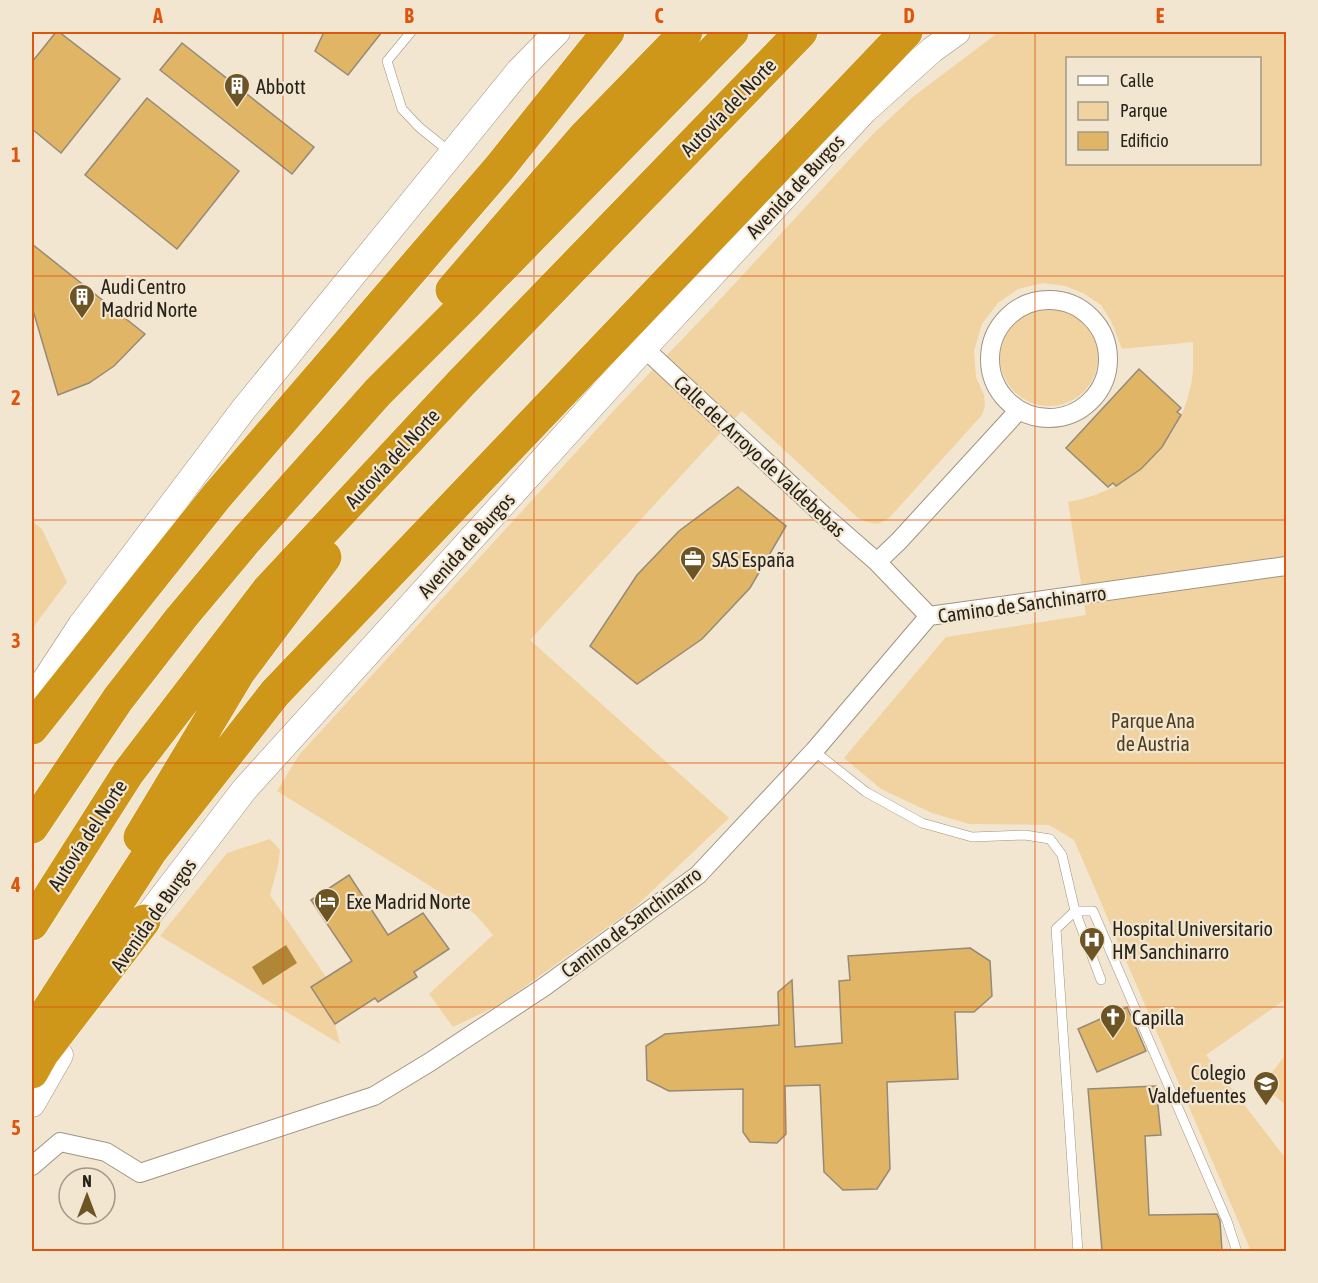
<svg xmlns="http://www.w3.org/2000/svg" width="1318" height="1283" font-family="'Asap Condensed',sans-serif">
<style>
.green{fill:#f0d3a0;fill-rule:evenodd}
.water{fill:#b08736}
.building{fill:#e0b566;stroke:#958a77;stroke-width:1.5}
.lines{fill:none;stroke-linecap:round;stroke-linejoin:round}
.lane-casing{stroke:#a09481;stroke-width:10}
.street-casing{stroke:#a09481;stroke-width:20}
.secondary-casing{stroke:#a09481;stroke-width:27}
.highway-casing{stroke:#fff;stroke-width:34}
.lane{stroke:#fff;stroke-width:9}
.street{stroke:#fff;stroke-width:18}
.secondary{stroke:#fff;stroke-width:26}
.highway{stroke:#ce9719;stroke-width:33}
.grid{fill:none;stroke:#de560d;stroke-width:1.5;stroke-opacity:0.55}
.labels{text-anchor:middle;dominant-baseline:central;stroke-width:4.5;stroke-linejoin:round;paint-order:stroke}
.poi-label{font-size:20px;fill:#27231b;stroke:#f2e6d1;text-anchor:start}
.street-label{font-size:20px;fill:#27231b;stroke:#f2e6d1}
.park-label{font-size:20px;fill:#513f1d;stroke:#f2e6d1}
.neatline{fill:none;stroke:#de560d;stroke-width:2}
.grid-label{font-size:20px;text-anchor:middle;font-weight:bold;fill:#de560d}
</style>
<rect width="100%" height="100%" fill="#f2e6d1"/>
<path class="green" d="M999,32H1286V999L1206,1055L1286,1159V1251H1251L1074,840L1049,825L969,824L932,813L881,789L844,758L946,637L1086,615L1068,502C1077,500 1087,498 1095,495C1145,477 1184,431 1192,379C1194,367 1193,354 1193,342L1122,349L1111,321L1101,305L1083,293L1065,286L1043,283L1018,289L998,303L982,324L974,351L976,377L984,395L985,406L982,415L890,517C877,527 872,524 858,518L742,411L713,441L530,640L729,818L633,909L499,1005L453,1027L429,994L493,935L475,914L277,791L299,755L620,404L713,307L873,134L914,96ZM1068,58H1260V164H1068Z
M1000 357a49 49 0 1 1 98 0a49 49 0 1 1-98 0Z
M32,521L42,529L67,582L32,629Z
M270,839L280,850L278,866L270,895L326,977L311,988L335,1024L340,1044L160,936L227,853Z
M1286,1054V1105L1262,1086Z"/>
<path class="water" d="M286,945L297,963L263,985L252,967Z"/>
<path class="building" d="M56,32H59L120,79L61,153L32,129V62Z
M324,32H382L348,75L315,51Z
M182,43L314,147L292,174L160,70Z
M147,98L239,171L177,249L85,175Z
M32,244L145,334L114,366L89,383L58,395L32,307Z
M1139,369L1181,408L1177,412L1181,415L1162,447L1141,469L1116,486L1113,483L1108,487L1066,448Z
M738,487L786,526L750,588L702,639L637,684L590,646L637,575L679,531Z
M349,875L388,935L423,913L449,949L414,972L417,977L378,1002L375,998L335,1024L311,987L352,961L311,900Z
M970,948L990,961L992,996L974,1012H955L958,1079L887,1082L890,1169L877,1189L843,1190L824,1172L820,1085L785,1086L786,1134L777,1143L750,1142L743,1132V1089L669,1091L647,1080L646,1046L665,1034L779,1025L778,992L792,980L795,1047L842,1043L839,981L850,980L848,956Z
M1127,1007L1146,1051L1097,1072L1078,1029Z
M1156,1086L1161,1135L1145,1136L1149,1215L1217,1214L1220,1221L1222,1251H1102L1088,1089Z"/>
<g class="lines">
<defs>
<path id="lane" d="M411,32L387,61L402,109L419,127L450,152
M814,751L866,792L922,823L972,837L1025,835L1050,839L1062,855L1075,911L1101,980
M1078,1252L1056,929L1075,911H1093L1227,1221L1237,1252"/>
<path id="street" d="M990 359a59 59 0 1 1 118 0a59 59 0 1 1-118 0Z
M644,348L822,514L877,562L929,616
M877,562L899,541L1019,410
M32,1166L60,1142L106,1152L140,1173L374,1096L430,1062L544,987L698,875L814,751L929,616L1286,566"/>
<path id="secondary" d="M32,700L81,625L243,410L519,71L557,32
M135,935L144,921L244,790L644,348L864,111L932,50L957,32
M32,1104L60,1055"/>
<path id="highway" d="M452,290L584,137L686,32
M32,728L216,497L500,167L608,32
M32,827L118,699L181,618L247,539L378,392L466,304L732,32
M140,837L239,672L325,557
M32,924L128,773L268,590L463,381L801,32
M32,1035L151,851L275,693L906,32
M32,1072L42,1054L144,921"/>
</defs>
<use href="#lane" class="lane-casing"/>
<use href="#street" class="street-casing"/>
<use href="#secondary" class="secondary-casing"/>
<use href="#highway" class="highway-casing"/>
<use href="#lane" class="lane"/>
<use href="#street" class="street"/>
<use href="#secondary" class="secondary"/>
<use href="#highway" class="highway"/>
</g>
<path class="grid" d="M283,32V1252M534,32V1252M784,32V1252M1035,32V1252M32,276H1286M32,520H1286M32,763H1286M32,1007H1286"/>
<defs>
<symbol id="building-pin" viewBox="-11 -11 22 30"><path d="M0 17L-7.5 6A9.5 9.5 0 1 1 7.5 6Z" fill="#6d5425" stroke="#f2e6d1"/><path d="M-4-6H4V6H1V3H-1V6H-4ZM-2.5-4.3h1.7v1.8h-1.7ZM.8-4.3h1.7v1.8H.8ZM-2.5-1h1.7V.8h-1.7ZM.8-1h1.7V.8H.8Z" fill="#fff"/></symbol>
<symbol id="office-pin" viewBox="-11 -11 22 30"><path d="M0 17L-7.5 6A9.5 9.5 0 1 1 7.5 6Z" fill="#6d5425" stroke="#f2e6d1"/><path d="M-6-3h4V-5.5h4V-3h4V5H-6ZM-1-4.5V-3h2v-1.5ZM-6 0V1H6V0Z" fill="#fff"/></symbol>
<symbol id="hotel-pin" viewBox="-11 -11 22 30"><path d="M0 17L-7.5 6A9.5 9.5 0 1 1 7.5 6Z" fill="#6d5425" stroke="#f2e6d1"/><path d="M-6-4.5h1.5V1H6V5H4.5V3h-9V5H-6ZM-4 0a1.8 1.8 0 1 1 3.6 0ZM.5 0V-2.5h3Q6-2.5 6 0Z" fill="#fff"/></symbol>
<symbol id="hospital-pin" viewBox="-11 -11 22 30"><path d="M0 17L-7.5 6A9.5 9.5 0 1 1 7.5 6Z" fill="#6d5425" stroke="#f2e6d1"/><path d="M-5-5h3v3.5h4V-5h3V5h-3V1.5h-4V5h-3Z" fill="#fff"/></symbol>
<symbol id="church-pin" viewBox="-11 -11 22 30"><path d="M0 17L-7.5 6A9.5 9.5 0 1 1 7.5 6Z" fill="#6d5425" stroke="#f2e6d1"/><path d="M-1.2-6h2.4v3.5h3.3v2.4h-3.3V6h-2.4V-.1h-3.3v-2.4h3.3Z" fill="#fff"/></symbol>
<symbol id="school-pin" viewBox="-11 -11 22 30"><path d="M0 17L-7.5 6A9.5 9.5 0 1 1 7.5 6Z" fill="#6d5425" stroke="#f2e6d1"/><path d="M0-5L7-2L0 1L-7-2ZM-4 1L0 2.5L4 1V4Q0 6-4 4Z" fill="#fff"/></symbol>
</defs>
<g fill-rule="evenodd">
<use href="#building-pin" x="222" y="71" width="30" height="40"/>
<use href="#building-pin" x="67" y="282" width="30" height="40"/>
<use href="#office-pin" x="678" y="544" width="30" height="40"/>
<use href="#hotel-pin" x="312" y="886" width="30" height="40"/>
<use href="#hospital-pin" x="1077" y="925" width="30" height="40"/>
<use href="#church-pin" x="1098" y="1002" width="30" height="40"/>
<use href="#school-pin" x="1251" y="1069" width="30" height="40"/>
</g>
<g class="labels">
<g class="poi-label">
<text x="256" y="86">Abbott</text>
<text x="101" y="286">Audi Centro<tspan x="101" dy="23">Madrid Norte</tspan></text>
<text x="712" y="559">SAS España</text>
<text x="346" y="901">Exe Madrid Norte</text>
<text x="1112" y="928">Hospital Universitario<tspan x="1112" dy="23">HM Sanchinarro</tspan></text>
<text x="1132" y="1017">Capilla</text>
<text x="1246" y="1072" text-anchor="end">Colegio<tspan x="1246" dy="23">Valdefuentes</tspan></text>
</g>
<g class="street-label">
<text transform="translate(728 107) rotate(-46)">Autovía del Norte</text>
<text transform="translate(795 186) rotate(-47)">Avenida de Burgos</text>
<text transform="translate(760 456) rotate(43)">Calle del Arroyo de Valdebebas</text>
<text transform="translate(392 458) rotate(-47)">Autovía del Norte</text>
<text transform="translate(466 545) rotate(-48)">Avenida de Burgos</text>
<text transform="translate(1022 604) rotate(-8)">Camino de Sanchinarro</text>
<text transform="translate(87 835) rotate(-57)">Autovía del Norte</text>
<text transform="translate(153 915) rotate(-55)">Avenida de Burgos</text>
<text transform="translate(631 922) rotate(-37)">Camino de Sanchinarro</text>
</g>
<g class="park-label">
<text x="1153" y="720">Parque Ana<tspan x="1153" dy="23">de Austria</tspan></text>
</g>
</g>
<rect width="1318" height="1283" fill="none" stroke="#f2e6d1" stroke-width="66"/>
<rect x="1066" y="57" width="195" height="108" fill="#f2e6d1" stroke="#a19888" stroke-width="1.5"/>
<rect x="1078" y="76" width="30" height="9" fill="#ffffff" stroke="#a19888" stroke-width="1.5"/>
<text x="1120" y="87" font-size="18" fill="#27231b">Calle</text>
<rect x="1078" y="102" width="30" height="18" fill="#f0d3a0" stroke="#a19888" stroke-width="1.5"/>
<text x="1120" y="117" font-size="18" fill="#27231b">Parque</text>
<rect x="1078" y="132" width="30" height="18" fill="#e0b566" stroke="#a19888" stroke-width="1.5"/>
<text x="1120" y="147" font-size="18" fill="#27231b">Edificio</text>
<g transform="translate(87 1196)"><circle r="28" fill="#f2e6d1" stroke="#a19888" stroke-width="1.5"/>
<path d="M0-4.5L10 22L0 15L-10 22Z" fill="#6d5425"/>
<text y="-9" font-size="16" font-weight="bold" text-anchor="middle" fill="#27231b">N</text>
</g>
<rect x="33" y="33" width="1252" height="1217" class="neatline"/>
<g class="grid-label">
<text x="158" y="23">A</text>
<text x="409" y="23">B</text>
<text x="659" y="23">C</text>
<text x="909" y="23">D</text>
<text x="1160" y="23">E</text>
<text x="16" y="162">1</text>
<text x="16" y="405">2</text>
<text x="16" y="648">3</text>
<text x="16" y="892">4</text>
<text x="16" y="1135">5</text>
</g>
</svg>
